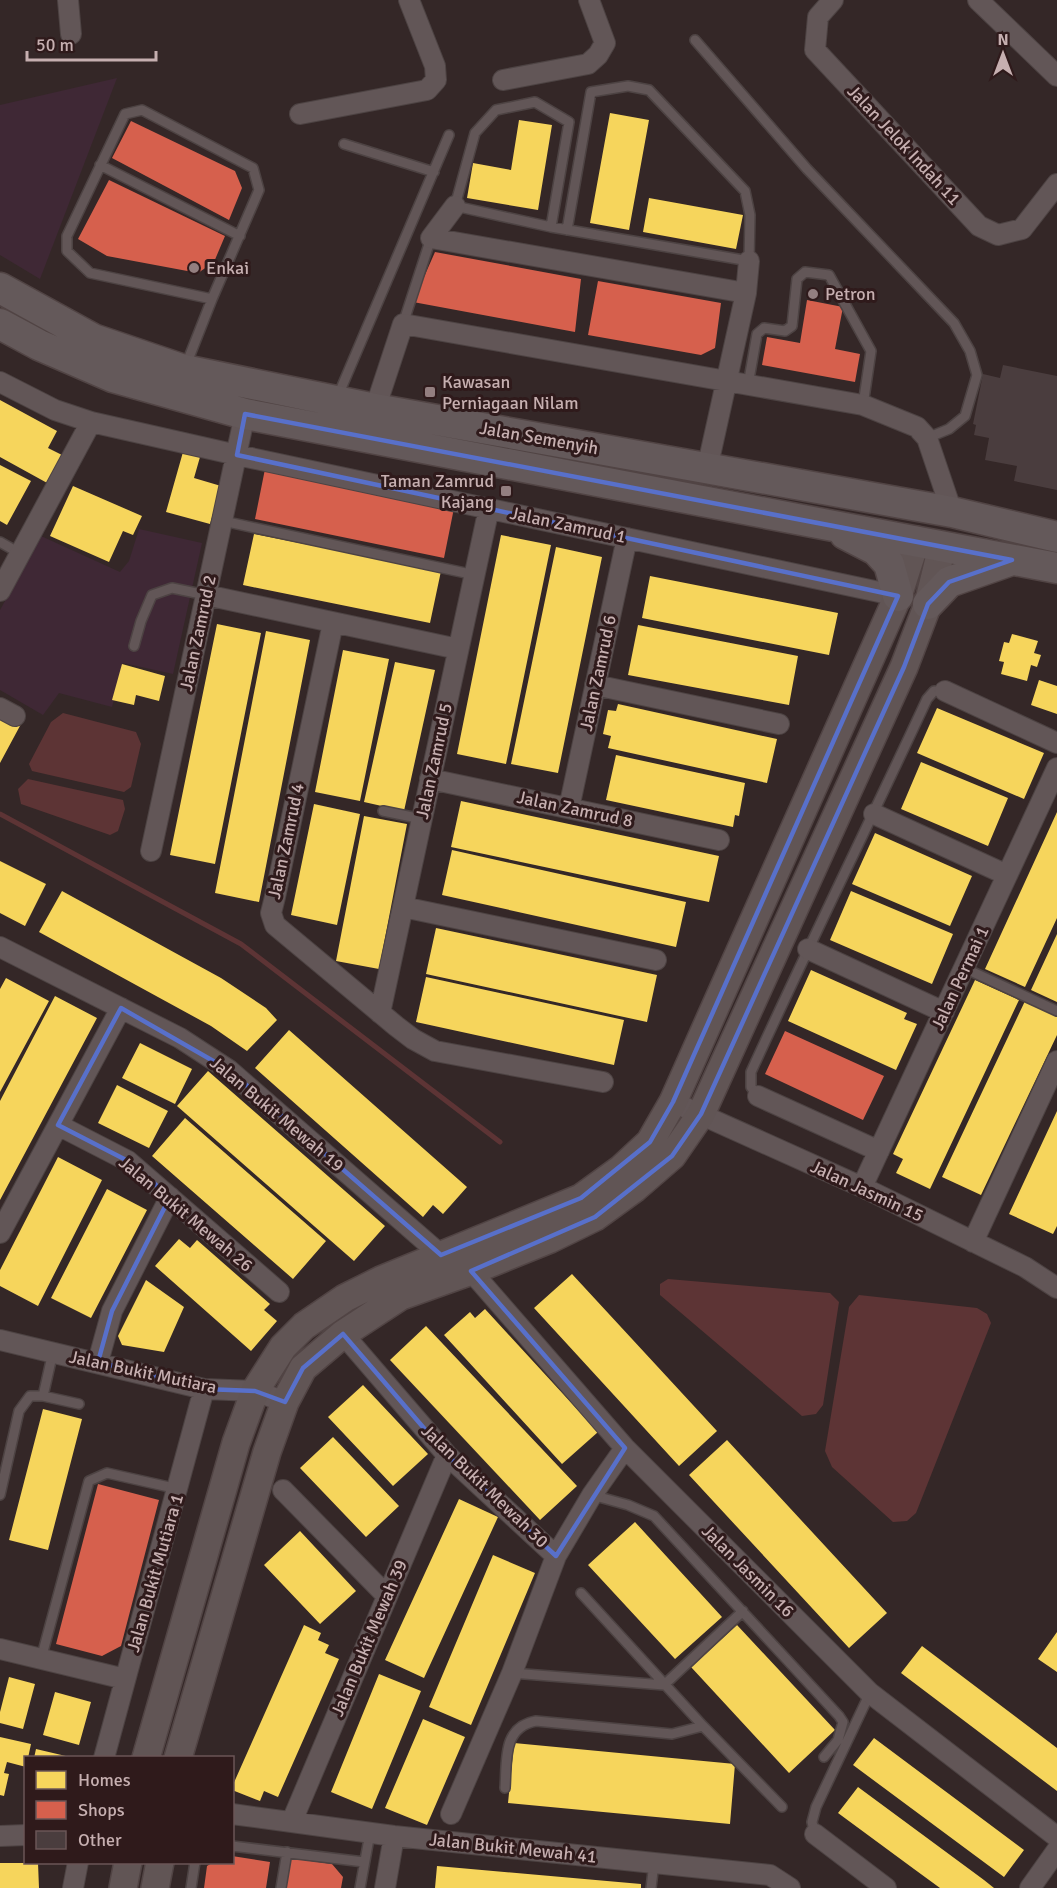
<svg xmlns="http://www.w3.org/2000/svg" width="1057" height="1888" font-family="Signika,sans-serif">
<style>
.green{fill:#3f2835}
.water{fill:#5d3435}
.homes{fill:#f6d55c}
.shops{fill:#d6604d}
.lines{fill:none;stroke-linecap:round;stroke-linejoin:round}
.stream{stroke:#5d3435;stroke-width:5}
.building{fill:#4a3d3e}
.lane-casing{stroke:#4d4343;stroke-width:12}
.street-casing{stroke:#4d4343;stroke-width:22}
.secondary-casing{stroke:#514444;stroke-width:30}
.primary-casing{stroke:#514444;stroke-width:33}
.lane{stroke:#625657;stroke-width:9}
.street{stroke:#625657;stroke-width:20}
.secondary{stroke:#615555;stroke-width:27}
.primary{stroke:#64595a;stroke-width:30}
.marked{fill:none;stroke:#5870ca;stroke-width:4.5;stroke-linejoin:round}
.poi-dot{fill:#937f80;stroke:#2f1a1b;stroke-width:2}
.labels{text-anchor:middle;dominant-baseline:central;stroke-width:6;stroke-linejoin:round;paint-order:stroke}
.street-label{font-size:18px;fill:#c6afb0;stroke:#2f1a1b}
.poi-label{font-size:18px;fill:#c6afb0;stroke:#2f1a1b;text-anchor:start}
</style>
<rect width="100%" height="100%" fill="#342727"/>
<path class="green" d="M117,78L40,279L0,255V105Z
M139,529L202,543L173,674L123,663L112,707L59,693L43,715L0,690V610L41,536L120,572L129,561Z"/>
<path class="water" d="M63,713L136,732L141,744L131,787L124,792L32,771L29,764L51,722Z
M28,779L123,800L125,809L118,831L110,835L21,804L18,789Z
M668,1279L830,1293L839,1302L823,1405L816,1414L802,1416L660,1295V1284Z
M859,1295L977,1308L987,1314L991,1323L916,1513L907,1521L893,1522L832,1467L825,1451L849,1307Z"/>
<path class="homes" d="M610,113L649,120L629,230L590,223Z
M519,120L552,125L538,210L467,198L473,163L511,170Z
M649,198L743,215L736,249L643,232Z
M0,400L57,431L48,448L64,456L49,484L0,457Z
M183,452L200,457L194,478L221,486L210,524L166,512Z
M0,465L31,481L7,525L0,521Z
M73,486L142,516L133,535L123,531L109,562L50,536Z
M254,534L441,571L430,623L243,585Z
M501,535L551,545L506,764L457,754Z
M556,547L602,557L558,773L511,764Z
M650,576L838,613L829,655L642,618Z
M217,624L261,633L215,864L170,855Z
M638,625L798,656L789,705L628,675Z
M266,631L310,640L259,902L215,893Z
M1012,634L1038,641L1034,653L1041,655L1037,667L1031,665L1027,681L1001,674L1004,662L999,661L1004,642L1009,643Z
M343,650L389,659L360,801L315,792Z
M395,662L435,670L404,811L364,802Z
M122,664L165,676L159,701L136,695L134,705L112,700Z
M1039,680L1057,686V714L1031,705Z
M618,704L777,739L767,783L608,748L611,736L603,734L608,710L616,711Z
M937,708L1044,753L1024,799L917,753Z
M0,714L21,724L0,763Z
M616,755L745,783L739,816L735,815L733,827L606,800Z
M921,762L1008,798L988,846L901,809Z
M461,801L719,856L709,902L451,847Z
M314,804L360,814L337,925L291,915Z
M1057,812V918L1025,987L985,969Z
M364,816L407,824L379,969L336,961Z
M875,833L972,876L950,926L852,884Z
M452,850L686,902L676,947L442,895Z
M0,861L46,884L25,926L0,913Z
M62,891L221,978L266,1008L277,1020L247,1051L211,1026L39,932Z
M851,891L953,934L932,984L830,940Z
M436,928L657,975L647,1022L426,974Z
M1057,934V1002L1031,990Z
M811,970L907,1013L904,1019L917,1024L896,1070L788,1021Z
M426,977L624,1020L614,1065L416,1022Z
M6,978L49,1001L0,1092V989Z
M975,980L1019,1000L930,1189L896,1173L903,1159L893,1154Z
M55,996L97,1018L0,1200V1101Z
M1025,1001L1057,1016V1035L981,1195L942,1177Z
M289,1030L467,1187L443,1214L433,1205L423,1217L255,1068Z
M140,1043L192,1069L175,1104L122,1078Z
M208,1071L385,1226L354,1261L177,1106Z
M117,1085L168,1111L149,1148L98,1123Z
M1057,1111V1226L1053,1234L1009,1214Z
M185,1118L326,1241L293,1279L152,1156Z
M58,1157L102,1180L38,1306L0,1286V1270Z
M107,1189L147,1210L91,1318L51,1298Z
M179,1239L190,1248L197,1240L270,1304L264,1310L277,1321L251,1351L155,1266Z
M572,1274L717,1431L679,1466L534,1308Z
M146,1280L184,1307L164,1352L122,1345L118,1336Z
M485,1309L598,1432L562,1464L444,1335L470,1312L475,1318Z
M426,1326L577,1486L540,1520L390,1360Z
M363,1385L428,1454L393,1486L328,1417Z
M43,1409L82,1419L48,1550L9,1540Z
M333,1437L399,1506L366,1537L300,1468Z
M727,1440L887,1613L849,1648L689,1475Z
M459,1499L498,1517L424,1678L385,1660Z
M635,1522L722,1617L675,1659L588,1565Z
M300,1531L356,1591L320,1624L264,1565Z
M493,1555L535,1573L471,1725L429,1707Z
M304,1625L321,1633L318,1640L329,1645L325,1653L339,1659L278,1797L264,1791L260,1801L232,1790V1787Z
M737,1625L835,1730L789,1773L691,1667Z
M1057,1632V1672L1038,1659Z
M922,1646L1057,1748V1791L901,1673Z
M379,1674L421,1691L372,1809L331,1792Z
M9,1677L35,1684L23,1729L0,1723V1712Z
M55,1692L91,1702L79,1745L43,1735Z
M423,1719L465,1737L427,1825L385,1808Z
M0,1737L31,1744L28,1758H26V1767L7,1762L4,1773L9,1774L4,1796L0,1795Z
M874,1738L1024,1850L1004,1877L853,1765Z
M514,1743L735,1764L730,1824L508,1803Z
M36,1749L70,1757V1758H34Z
M858,1787L984,1880L994,1888H940L914,1869L838,1813Z
M0,1863H38L39,1888H0Z
M437,1866L641,1884V1888H435Z"/>
<path class="shops" d="M131,121L235,171L242,188L229,220L112,158Z
M109,180L225,236L214,262L198,273L107,256L78,239Z
M435,252L581,279L575,332L413,302Z
M598,281L721,303L715,348L701,355L588,335Z
M807,300L843,307L835,349L860,354L855,382L762,365L767,337L800,343Z
M265,469L454,508L444,558L255,519Z
M785,1031L884,1076L863,1120L765,1074Z
M98,1484L159,1500L121,1646L102,1656L56,1644Z
M232,1856L270,1862L266,1888H204L207,1866L212,1863H232Z
M289,1858L332,1864L343,1877L341,1888H284Z"/>
<g class="lines">
<path class="stream" d="M0,814L241,944L500,1142"/>
</g>
<path class="building" d="M1003,365L1057,376V490L1014,481L1017,466L985,460L989,438L974,435L976,425L973,424L983,374L1000,378Z"/>
<g class="lines">
<defs>
<path id="lane" d="M695,40L807,169L954,323L970,351L977,375L965,416L949,429L927,438
M344,144L434,172
M100,165L240,236
M551,227L569,122L535,102L496,110L475,133L455,206L551,227L749,261L750,215L745,191L649,90L628,86L591,92L567,230
M403,324L431,238
M186,365L212,299L259,190L253,168L142,110L125,114L67,236V251L90,273L212,299
M748,385L757,334L764,328L785,331L792,326L797,279L805,272L829,275L871,351L863,405
M337,398L449,135
M223,521L475,575
M0,542L21,554
M134,646L141,621L152,595L172,588L206,595
M383,811L422,819
M964,968L1057,1011
M758,1096L751,1087V1072C808,947 869,824 927,699L934,691H945
M43,1396L53,1352
M0,1495L19,1411L30,1396H43L79,1404
M592,1495L628,1505L654,1516L839,1716L843,1722L838,1740L824,1757
M581,1593L703,1726L782,1807
M41,1659L89,1481L107,1473L178,1489
M512,1673L664,1685L743,1611
M505,1788C507,1761 502,1727 536,1721L672,1734L703,1726
M815,1834L812,1822L816,1807L870,1693
M232,1846L364,1862
M191,1888L195,1862
M281,1888L287,1852
M360,1888L370,1833
M651,1888L654,1863"/>
<path id="street" d="M68,0L71,34
M833,0L818,17L815,50L979,226L998,235L1022,229L1057,184
M978,0L1057,76
M503,80L588,64L598,55L605,43L589,0
M300,114L427,90L436,80L435,66L409,0
M455,206L431,238L746,293
M0,382L55,410L91,422L237,455L898,596
M375,409L403,324L863,405L917,427L927,438L952,512
M707,469L746,293L749,261
M0,591L91,422
M206,595L458,649
M333,623L275,897L271,913L275,925L396,1026L413,1039L435,1051L603,1082
M595,685L779,724
M945,691L1057,743
M0,708L15,716
M430,779L719,840
M569,808L627,538
M874,814L1007,875
M151,851L245,414
M403,907L656,960
M0,947L180,1038L229,1070L441,1255
M808,949L944,1012
M380,1013L489,508
M758,1096L879,1151
M673,1102L862,1187L1025,1267L1057,1288
M58,1125L128,1161L279,1292
M862,1187L1057,768
M0,1233L121,1008
M973,1242L1057,1061
M471,1271L625,1448L870,1693L1057,1837
M343,1334L447,1455L556,1556
M0,1340L204,1389L255,1391L285,1402
M98,1362L112,1311L170,1197
M283,1490L387,1596
M0,1649L125,1679
M104,1758L204,1389
M232,1814L394,1836L770,1875L790,1888
M451,1814L512,1673L556,1556L592,1495L625,1448
M292,1821L447,1455
M815,1834L886,1888
M0,1836L26,1835
M73,1888L78,1862
M385,1888L394,1836
M1030,1888L1057,1850"/>
<path id="secondary" d="M146,1758L236,1443L255,1391L283,1347L304,1326L345,1298L381,1280L581,1198L621,1169L650,1142L673,1102L898,596L916,540
M178,1758L267,1452L285,1402L303,1368L343,1334L401,1296L471,1271L550,1239L595,1217L635,1188L672,1156L701,1114L904,667L928,604L942,547
M123,1888L128,1862
M155,1888L160,1862"/>
<path id="primary" d="M0,288L93,339L184,370L375,409L952,512L1057,537
M0,324L39,345L113,377L245,414L823,524C901,538 979,554 1057,568
M845,534L876,550L889,564L898,596
M928,604L949,582L1009,561"/>
</defs>
<use href="#lane" class="lane-casing"/>
<use href="#street" class="street-casing"/>
<use href="#secondary" class="secondary-casing"/>
<use href="#primary" class="primary-casing"/>
<use href="#lane" class="lane"/>
<use href="#street" class="street"/>
<use href="#secondary" class="secondary"/>
<use href="#primary" class="primary"/>
</g>
<path class="marked" d="M245,414L1012,560L949,582L928,604L904,667L701,1114L672,1156L595,1217L471,1271L625,1448L556,1556L447,1455L343,1334L303,1368L285,1402L255,1391L204,1389L98,1362L112,1311L170,1197L128,1161L58,1125L121,1008L229,1070L441,1255L581,1198L650,1142L673,1102L898,596L237,455Z"/>
<g class="poi-dot">
<circle cx="194" cy="268" r="6"/>
<circle cx="813" cy="294" r="6"/>
<rect x="424" y="386" width="12" height="12" rx="3"/>
<rect x="500" y="485" width="12" height="12" rx="3"/>
</g>
<g class="labels">
<g class="street-label">
<text transform="translate(904 145) rotate(47)">Jalan Jelok Indah 11</text>
<text transform="translate(539 438) rotate(10)">Jalan Semenyih</text>
<text transform="translate(568 525) rotate(12)">Jalan Zamrud 1</text>
<text transform="translate(198 633) rotate(-78)">Jalan Zamrud 2</text>
<text transform="translate(598 673) rotate(-78)">Jalan Zamrud 6</text>
<text transform="translate(434 761) rotate(-78)">Jalan Zamrud 5</text>
<text transform="translate(575 809) rotate(12)">Jalan Zamrud 8</text>
<text transform="translate(286 841) rotate(-78)">Jalan Zamrud 4</text>
<text transform="translate(960 978) rotate(-65)">Jalan Permai 1</text>
<text transform="translate(277 1114) rotate(40)">Jalan Bukit Mewah 19</text>
<text transform="translate(867 1191) rotate(25)">Jalan Jasmin 15</text>
<text transform="translate(186 1214) rotate(40)">Jalan Bukit Mewah 26</text>
<text transform="translate(143 1372) rotate(12)">Jalan Bukit Mutiara</text>
<text transform="translate(485 1486) rotate(44)">Jalan Bukit Mewah 30</text>
<text transform="translate(748 1571) rotate(45)">Jalan Jasmin 16</text>
<text transform="translate(155 1573) rotate(-74)">Jalan Bukit Mutiara 1</text>
<text transform="translate(369 1638) rotate(-67)">Jalan Bukit Mewah 39</text>
<text transform="translate(513 1848) rotate(6)">Jalan Bukit Mewah 41</text>
</g>
<g class="poi-label">
<text x="206" y="268">Enkai</text>
<text x="825" y="294">Petron</text>
<text x="442" y="382">Kawasan<tspan x="442" dy="21">Perniagaan Nilam</tspan></text>
<text x="494" y="481" text-anchor="end">Taman Zamrud<tspan x="494" dy="21">Kajang</tspan></text>
</g>
</g>
<rect x="24" y="1756" width="210" height="108" fill="#2f1a1b" stroke="#6b5657" stroke-width="1.5"/>
<rect x="36" y="1771" width="30" height="18" fill="#f6d55c" stroke="#6b5657" stroke-width="1.5"/>
<text x="78" y="1786" font-size="18" fill="#c6afb0">Homes</text>
<rect x="36" y="1801" width="30" height="18" fill="#d6604d" stroke="#6b5657" stroke-width="1.5"/>
<text x="78" y="1816" font-size="18" fill="#c6afb0">Shops</text>
<rect x="36" y="1831" width="30" height="18" fill="#4a3d3e" stroke="#6b5657" stroke-width="1.5"/>
<text x="78" y="1846" font-size="18" fill="#c6afb0">Other</text>
<g transform="translate(1003 54)" stroke="#2f1a1b" stroke-width="4.5" paint-order="stroke">
<path d="M0-4.5L10 22L0 15L-10 22Z" fill="#c6afb0"/>
<text y="-9" font-size="16" font-weight="bold" text-anchor="middle" fill="#c6afb0">N</text>
</g>
<path d="M27 51v9h129v-9" fill="none" stroke="#c6afb0" stroke-width="3"/>
<text x="36" y="51" font-size="18" fill="#c6afb0" stroke="#2f1a1b" stroke-width="4.5" paint-order="stroke">50 m</text>
</svg>
